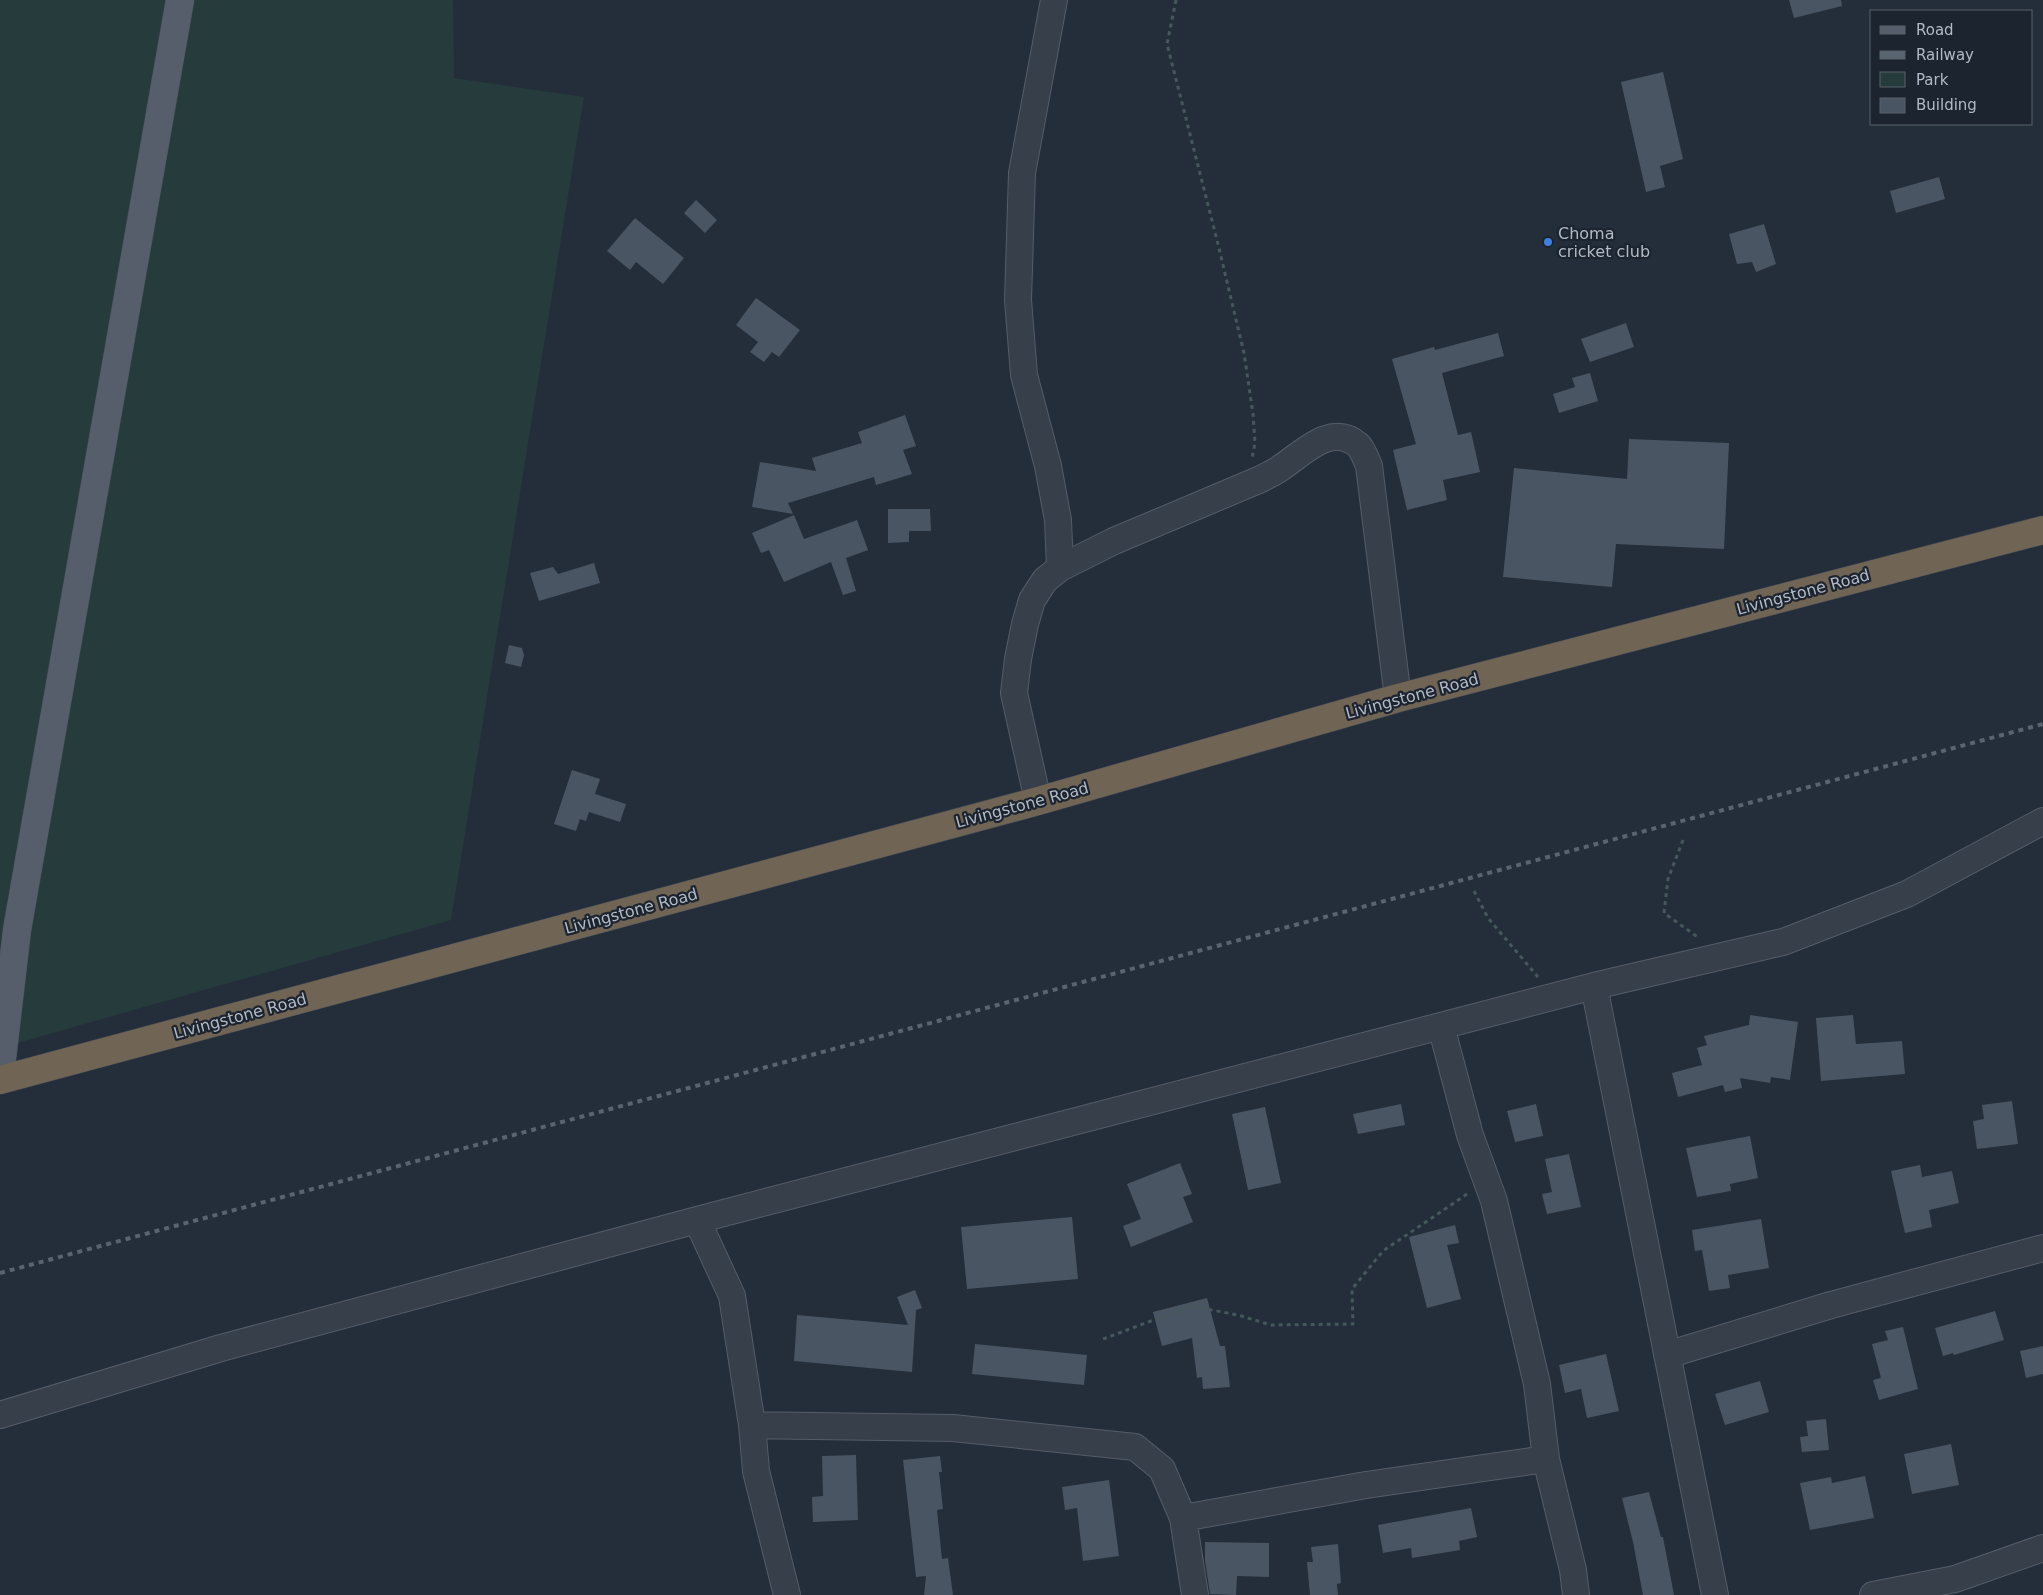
<svg xmlns="http://www.w3.org/2000/svg" width="2043" height="1595" font-family="'DejaVu Sans',sans-serif">
<style>
.green{fill:#263b3c}
.building{fill:#495563}
.lines{fill:none;stroke-linecap:round;stroke-linejoin:round}
.minor-casing{stroke:#555d68;stroke-width:28}
.major-casing{stroke:#434b56;stroke-width:29}
.highway-casing{stroke:#424a55;stroke-width:29}
.path{stroke:#45585a;stroke-width:3;stroke-dasharray:4 4;stroke-linecap:butt}
.minor{stroke:#373f4a;stroke-width:26}
.major{stroke:#555e6a;stroke-width:28}
.highway{stroke:#706454;stroke-width:28}
.rail{stroke:#596471;stroke-width:4;stroke-dasharray:5 5;stroke-linecap:butt}
.shop-dot{fill:#3f7fe0;stroke:#1c242f;stroke-width:2}
.labels{text-anchor:middle;dominant-baseline:central;stroke-width:4.5;stroke-linejoin:round;paint-order:stroke}
.poi-label{font-size:16px;fill:#b2bac6;stroke:#1c242f;text-anchor:start}
.street-label{font-size:16px;fill:#b2bac6;stroke:#1c242f}
</style>
<rect width="100%" height="100%" fill="#232e3a"/>
<path class="green" d="M0,0H453L454,78L584,97L451,920L0,1048Z"/>
<path class="building" d="M1789,0H1841L1842,6L1794,18Z
M1663,72L1683,159L1660,166L1665,187L1646,192L1621,82Z
M1939,177L1945,199L1896,213L1890,191Z
M696,200L717,220L705,233L684,213Z
M635,218L684,258L663,284L636,262L630,270L607,251Z
M1764,224L1776,264L1756,272L1752,262L1737,264L1729,234Z
M756,298L800,330L779,357L772,352L764,362L750,352L758,342L736,325Z
M1626,323L1634,347L1590,362L1581,339Z
M1498,333L1504,356L1442,373L1458,435L1471,432L1480,472L1443,480L1447,500L1407,510L1393,450L1416,444L1392,359L1434,347L1435,350Z
M1590,373L1598,401L1559,413L1553,394L1575,387L1572,378Z
M905,415L916,446L903,450L912,474L876,485L874,477L788,503L793,514L752,507L760,462L816,471L812,458L862,443L858,432Z
M1629,439L1729,443L1724,549L1616,544L1612,587L1503,577L1514,468L1627,479Z
M888,509H930L931,531H909V542L888,543Z
M794,515L804,539L857,520L868,550L846,558L856,591L843,595L831,562L784,582L769,550L761,553L752,533Z
M594,563L600,583L539,601L530,573L553,567L558,574Z
M509,645L522,648L524,655L521,667L505,663Z
M572,770L600,779L595,794L626,804L620,822L589,812L586,821L580,819L576,831L554,824Z
M1750,1015L1798,1022L1790,1080L1771,1077L1770,1083L1740,1078L1742,1088L1725,1092L1723,1085L1678,1097L1672,1073L1702,1065L1697,1048L1707,1045L1704,1036L1749,1025Z
M1853,1015L1856,1044L1902,1041L1905,1074L1821,1081L1816,1018Z
M2012,1101L2018,1144L1977,1149L1973,1121L1984,1119L1982,1105Z
M1401,1104L1405,1125L1358,1134L1353,1114Z
M1536,1104L1543,1136L1515,1142L1507,1111Z
M1265,1107L1281,1183L1248,1190L1232,1114Z
M1750,1136L1758,1178L1730,1184L1731,1191L1697,1197L1686,1148Z
M1569,1154L1581,1207L1547,1214L1542,1194L1552,1192L1545,1159Z
M1180,1163L1192,1194L1183,1197L1193,1222L1131,1247L1123,1226L1141,1219L1127,1184Z
M1920,1165L1922,1177L1952,1171L1959,1203L1929,1210L1932,1227L1905,1233L1891,1171Z
M1072,1217L1078,1279L967,1289L961,1227Z
M1761,1219L1769,1268L1728,1275L1730,1288L1709,1291L1702,1250L1695,1251L1692,1230Z
M1455,1225L1459,1243L1447,1245L1461,1299L1427,1308L1409,1237Z
M915,1290L922,1308L916,1310L912,1372L794,1361L797,1315L908,1325L897,1297Z
M1207,1298L1220,1346H1225L1230,1387L1203,1389L1202,1377L1197,1378L1192,1338L1162,1346L1153,1312Z
M1995,1311L2004,1340L1954,1355L1953,1353L1943,1356L1935,1328Z
M1903,1327L1918,1389L1879,1400L1873,1380L1881,1378L1872,1344L1888,1340L1885,1331Z
M975,1344L1087,1355L1084,1385L972,1374Z
M2043,1346V1374L2026,1378L2020,1351Z
M1606,1354L1619,1411L1587,1418L1581,1389L1565,1393L1559,1365Z
M1760,1381L1769,1412L1725,1425L1715,1394Z
M1826,1419L1829,1450L1802,1452L1800,1437L1808,1436L1806,1421Z
M1951,1444L1959,1485L1912,1494L1904,1454Z
M856,1455L858,1520L813,1522L812,1497L823,1496L822,1456Z
M940,1456L942,1472H939L943,1509L937,1510L942,1559L948,1558L953,1595H924L926,1576L916,1577L903,1460Z
M1865,1476L1874,1518L1810,1530L1800,1483L1831,1477L1832,1483Z
M1109,1480L1119,1556L1083,1561L1077,1508L1065,1510L1062,1487Z
M1649,1492L1661,1537H1663L1674,1595H1643L1633,1542L1622,1498Z
M1471,1508L1477,1537L1459,1541L1460,1550L1412,1558L1411,1548L1383,1553L1378,1525Z
M1205,1542L1269,1543V1577L1237,1576L1236,1595L1210,1594L1205,1560Z
M1338,1544L1341,1583L1337,1584L1338,1595H1310L1307,1562H1313L1311,1547Z"/>
<g class="lines">
<defs>
<path id="minor" d="M1054,0L1022,173L1018,300L1024,375L1048,466L1058,520L1060,568
M1038,801L1014,693L1018,659L1025,624L1032,600L1045,580L1060,568L1114,541L1261,479C1268,475 1276,472 1282,467C1303,453 1332,422 1358,445C1363,450 1366,459 1369,466L1398,698
M1594,986L1715,1595
M1441,1026L1470,1135L1494,1201L1537,1384L1546,1459L1573,1570L1576,1595
M697,1220L732,1296L752,1425L756,1471L787,1595
M1667,1355L1831,1305L2043,1248
M0,1415L221,1348L697,1220L1594,986L1783,942L1907,894L2043,821
M752,1425L953,1428L1135,1447L1162,1469L1183,1518
M1195,1595L1183,1518L1366,1485L1546,1459
M1873,1595L1955,1579L2043,1548"/>
<path id="major" d="M0,1076L17,930L180,0"/>
<path id="highway" d="M0,1080L1038,801L1398,698L2043,530"/>
</defs>
<use href="#minor" class="minor-casing"/>
<use href="#major" class="major-casing"/>
<use href="#highway" class="highway-casing"/>
<path class="path" d="M1176,0L1167,44L1218,244L1244,353L1253,414L1255,443L1252,458
M1683,840L1668,879L1664,913L1699,938
M1474,891L1488,918L1538,977
M1103,1339L1191,1306L1238,1315L1271,1325L1353,1324L1352,1289L1383,1251L1467,1194"/>
<use href="#minor" class="minor"/>
<use href="#major" class="major"/>
<use href="#highway" class="highway"/>
<path class="rail" d="M0,1273L2043,724"/>
</g>
<circle class="shop-dot" cx="1548" cy="242" r="5"/>
<g class="labels">
<g class="poi-label">
<text x="1558" y="233">Choma<tspan x="1558" dy="18">cricket club</tspan></text>
</g>
<g class="street-label">
<text transform="translate(1803 592) rotate(-15)">Livingstone Road</text>
<text transform="translate(1412 696) rotate(-15)">Livingstone Road</text>
<text transform="translate(1022 805) rotate(-15)">Livingstone Road</text>
<text transform="translate(631 911) rotate(-15)">Livingstone Road</text>
<text transform="translate(240 1016) rotate(-15)">Livingstone Road</text>
</g>
</g>
<rect x="1870" y="10" width="162" height="115" fill="#1c242f" stroke="#58606b"/>
<rect x="1880" y="26" width="25" height="8" fill="#555e6a" stroke="#58606b"/>
<text x="1916" y="35" font-size="15" fill="#b2bac6">Road</text>
<rect x="1880" y="51" width="25" height="8" fill="#596471" stroke="#58606b"/>
<text x="1916" y="60" font-size="15" fill="#b2bac6">Railway</text>
<rect x="1880" y="72" width="25" height="15" fill="#263b3c" stroke="#58606b"/>
<text x="1916" y="85" font-size="15" fill="#b2bac6">Park</text>
<rect x="1880" y="98" width="25" height="15" fill="#495563" stroke="#58606b"/>
<text x="1916" y="110" font-size="15" fill="#b2bac6">Building</text>
</svg>
